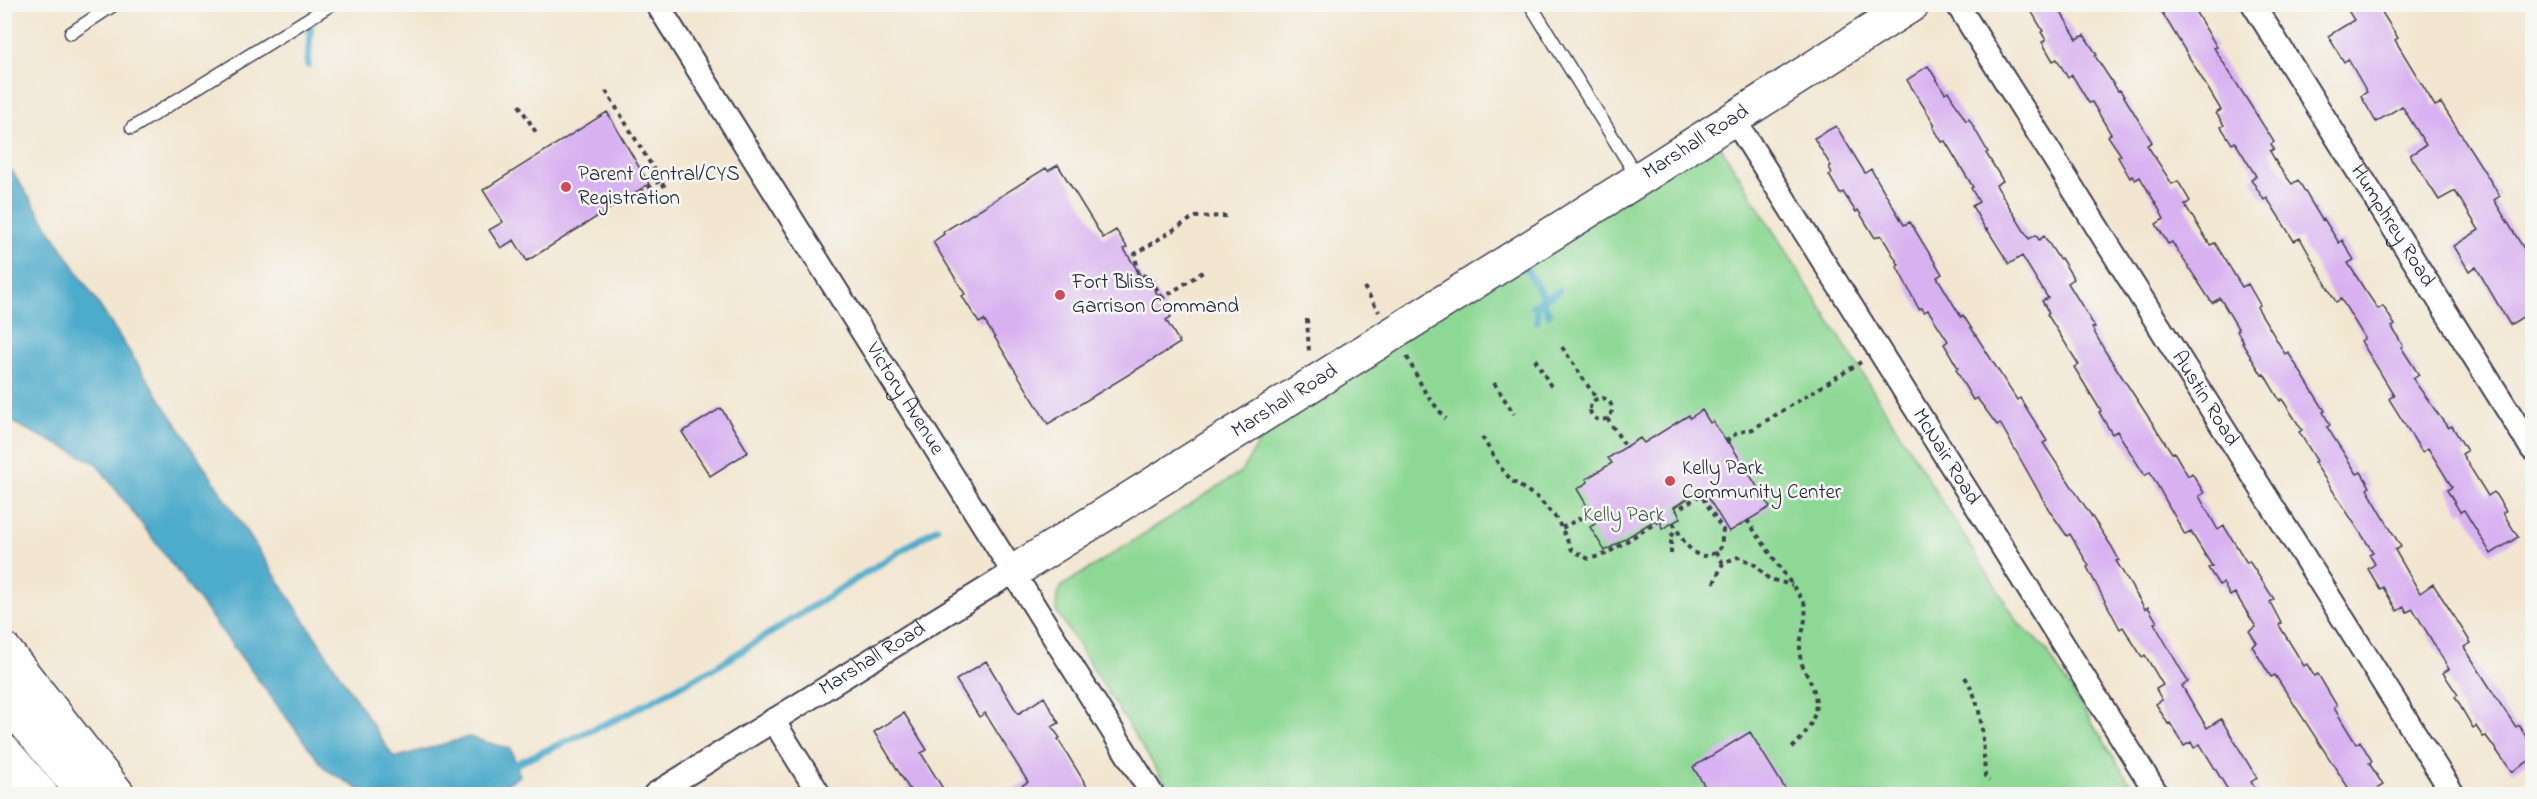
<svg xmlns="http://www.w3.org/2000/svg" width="2537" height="799" font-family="'Indie Flower',sans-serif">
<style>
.green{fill:#8dd894;stroke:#587d68;stroke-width:1.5}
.water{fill:#4dabcb;stroke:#386683;stroke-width:1.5}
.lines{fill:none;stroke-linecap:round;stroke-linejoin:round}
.stream{stroke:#4dabcb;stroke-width:7}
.building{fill:#d8b1f1}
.lane-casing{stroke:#413f51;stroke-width:15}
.street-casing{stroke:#413f51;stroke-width:26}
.secondary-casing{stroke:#413f51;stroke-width:36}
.highway-casing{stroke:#413f51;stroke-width:36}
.path{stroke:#413f51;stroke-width:4;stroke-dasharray:4.5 4.5;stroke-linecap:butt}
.lane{stroke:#fff;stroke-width:12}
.street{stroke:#fff;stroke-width:22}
.secondary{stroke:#fff;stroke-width:33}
.highway{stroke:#fff;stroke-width:33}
.poi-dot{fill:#d1495b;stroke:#f6f6f2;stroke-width:2}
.labels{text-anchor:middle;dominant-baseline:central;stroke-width:5;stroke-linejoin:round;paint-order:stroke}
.street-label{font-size:21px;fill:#22223b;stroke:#f6f6f2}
.poi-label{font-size:21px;fill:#22223b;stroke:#f6f6f2;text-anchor:start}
.park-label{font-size:21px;fill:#425956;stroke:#f6f6f2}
</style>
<rect width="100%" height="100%" fill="#f6f6f2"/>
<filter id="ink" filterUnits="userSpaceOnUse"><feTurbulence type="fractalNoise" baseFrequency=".0167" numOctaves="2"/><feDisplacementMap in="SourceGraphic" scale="12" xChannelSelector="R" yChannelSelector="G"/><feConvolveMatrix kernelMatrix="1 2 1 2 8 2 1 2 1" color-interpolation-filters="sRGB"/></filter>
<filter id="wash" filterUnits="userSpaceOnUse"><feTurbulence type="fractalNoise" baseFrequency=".008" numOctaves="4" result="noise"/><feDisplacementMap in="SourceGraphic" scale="24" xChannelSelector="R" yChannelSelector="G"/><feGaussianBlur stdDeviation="1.35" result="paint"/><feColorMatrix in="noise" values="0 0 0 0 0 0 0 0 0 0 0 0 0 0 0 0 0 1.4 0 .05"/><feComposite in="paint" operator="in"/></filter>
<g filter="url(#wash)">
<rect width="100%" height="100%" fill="#f2e6d0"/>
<path class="green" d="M1712,133L2019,624L2044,647L2137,794H1172L1056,610L1057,595L1062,586L1241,472L1284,401Z"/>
<path class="water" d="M4,159L394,758L469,737L511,749L520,776L489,794H367L325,769L96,463L14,423L5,415Z"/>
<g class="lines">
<path class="stream" d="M308,65L311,18
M1522,262L1545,299
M1542,301L1549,314
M1537,304V321
M1533,306L1559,291
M516,764L623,716L716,667L937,528"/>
</g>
<g id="blocks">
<path class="building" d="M2027,4H2056L2077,39L2084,35L2097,55L2095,56L2118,91L2120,90L2152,142L2147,145L2172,184L2178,181L2190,201L2185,205L2210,245L2215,243L2242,287L2248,284L2260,305L2257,307L2285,354L2288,352L2325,411L2323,412L2330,425L2327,427L2357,474L2361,472L2370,487L2367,489L2401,547L2395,550L2420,593L2433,584L2456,619L2471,643L2464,647L2501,705L2516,727L2519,725L2532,747V759L2512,772L2486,736L2483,737L2476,726L2473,728L2455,697L2458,695L2443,673L2449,669L2413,609L2407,612L2404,607L2397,611L2383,587L2380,589L2368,569L2375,564L2369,554L2373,552L2314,462L2317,461L2299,432L2302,430L2282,399L2280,401L2264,374L2262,375L2242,343L2244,342L2237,331L2239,330L2220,298L2212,303L2172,242L2168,244L2156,224L2164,219L2159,209L2140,177L2135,180L2132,176L2130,178L2118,157L2121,155L2108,136L2111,134L2092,102L2089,103L2072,75L2068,78L2057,59L2053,61L2042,42L2046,40L2041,32L2043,31Z
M2157,4H2190L2195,11L2217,47L2214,48L2274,142L2271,144L2274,149L2270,151L2279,167L2292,184L2298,180L2322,220L2324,219L2339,243L2342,240L2354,260L2348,263L2363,287L2378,309L2383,306L2395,325L2392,327L2403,346L2401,347L2419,375L2413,379L2448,428L2452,426L2467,451L2462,454L2488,496L2494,492L2506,511L2503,513L2518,537L2491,554L2464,510L2460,512L2447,490L2452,487L2428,448L2422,452L2389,399L2394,395L2361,341L2365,338L2341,299L2336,302L2300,238L2294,241L2267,198L2264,200L2251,179L2256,176L2235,142L2232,144L2221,127L2224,125L2216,113L2221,110Z
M2344,4H2377L2398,38L2395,40L2435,106L2441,103L2500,196L2494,200L2532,262V311L2510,325L2476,267L2469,271L2454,246L2479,230L2455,191L2439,200L2410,155L2426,145L2402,106L2376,122L2361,96L2367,92L2348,59L2344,62L2328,36L2354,20Z
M1928,66L1945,93L1948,91L1966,121L1969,119L1988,152L1986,153L2003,181L1996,185L2029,239L2036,235L2039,240L2044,236L2059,259L2061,258L2074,279L2068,283L2095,327L2092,328L2105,351L2172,453L2174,452L2188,476L2192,473L2204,493L2199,496L2218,530L2224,526L2247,563L2249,561L2274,599L2270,602L2281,623L2279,625L2304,666L2307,664L2314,676L2318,674L2337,706L2334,708L2356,744L2360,741L2372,761L2369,763L2383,785L2378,788L2382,795H2353L2275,675L2271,677L2252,646L2257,643L2249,631L2256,627L2235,593L2230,596L2223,583L2219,585L2208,568L2212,566L2191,532L2185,535L2150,472L2145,476L2117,431L2112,434L2099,412L2101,411L2074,367L2079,365L2047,314L2049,313L2042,301L2048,298L2022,256L2009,264L1987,229L1986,230L1972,206L1979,202L1971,188L1973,187L1945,141L1942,142L1933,127L1935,125L1907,80Z
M607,112L649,184L527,261L514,240L501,248L489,230L503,222L483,190Z
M1836,126L1865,173L1871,169L1904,225L1910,222L1942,274L1937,277L1961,317L1963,315L2017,400L2020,398L2047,441L2043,443L2112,547L2119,560L2116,561L2145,609L2148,607L2157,622L2154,623L2188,682L2182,686L2207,728L2221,719L2257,778L2251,782L2259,795H2231L2200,744L2194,748L2191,742L2184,746L2170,723L2168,724L2156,704L2162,700L2156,689L2163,685L2145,655L2142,657L2123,627L2120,629L2087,567L2089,566L2070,534L2067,536L2049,510L2000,423L1997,425L1977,398L1973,400L1963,383L1956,369L1958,368L1944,344L1948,341L1928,310L1924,312L1922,308L1919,309L1897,267L1899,265L1881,235L1875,238L1858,210L1856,212L1843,192L1840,194L1829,175L1832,173L1829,167L1831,166L1814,138Z
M1058,165L1103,238L1116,230L1127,247L1124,249L1146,284L1150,282L1171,317L1166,320L1180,343L1048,424L984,320L979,323L962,296L965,294L933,242L944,234L943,232L1046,168L1048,171Z
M721,408L748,452L710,476L682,432Z
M1702,410L1710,423L1713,421L1727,443L1729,442L1770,507L1729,532L1703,489L1674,507L1681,518L1662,529L1660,517L1605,551L1590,527L1595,524L1583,506L1586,504L1577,489L1588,482L1586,479L1612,463L1608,458L1640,438L1644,443L1689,415L1690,418Z
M986,661L1018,714L1044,697L1059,723L1052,727L1060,738L1058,739L1088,788L1079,795H1006L1028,782L985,713L979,717L956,680Z
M904,713L927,750L921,753L947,795H913L874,732Z
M1750,732L1789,795H1710L1693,767Z"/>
</g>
</g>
<g filter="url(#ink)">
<use href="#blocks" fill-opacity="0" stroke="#413f51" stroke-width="1.5"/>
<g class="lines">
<defs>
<path id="lane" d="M1530,4L1638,178
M71,33L115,4
M132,128L332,4"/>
<g id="street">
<path id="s1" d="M657,4L1152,794"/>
<path id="s2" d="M1957,4L2453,794"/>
<path id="s3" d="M2253,4L2532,449"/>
<path id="s4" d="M1734,119L2157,794"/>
<path d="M773,720L819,794"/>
<path id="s5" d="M655,794L1013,572"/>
</g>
<g id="secondary">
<path id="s6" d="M1013,572L1639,179L1913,4"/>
<path d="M4,698L84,794"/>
</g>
<path id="highway" d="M4,649L118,794
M4,751L41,794
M4,788L10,794"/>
</defs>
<use href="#lane" class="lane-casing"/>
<use href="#street" class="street-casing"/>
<use href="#secondary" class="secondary-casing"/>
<use href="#highway" class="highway-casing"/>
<path class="path" d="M606,91L666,189
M519,105L537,134
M625,202L661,180
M1364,287L1379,312
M1162,298L1151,279L1138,273L1135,254L1194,217L1230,216
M1161,299L1203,272
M1307,319L1309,352
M1562,347L1596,398
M1407,357L1426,394L1446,419
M1535,359L1553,390
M1494,383L1514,414
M1590 409a11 11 0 1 1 22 0a11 11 0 1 1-22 0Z
M1607,418L1626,447
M1482,437L1501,468L1512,481L1538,498L1557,519L1572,550L1589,559L1606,554L1659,521
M1726,441L1737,433L1753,429L1861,362
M1747,520L1804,602C1809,621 1799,634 1800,653C1800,664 1806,673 1811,683C1823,709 1811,730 1791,749
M1673,523C1684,541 1697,571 1721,547L1723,530L1701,495L1676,510
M1562,528L1588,514
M1715,552L1723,563
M1671,554V536L1677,530
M1714,583L1723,563L1738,557L1753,563L1769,579L1792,585
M1965,677C1984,707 1983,741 1985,776L1989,781"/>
<use href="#lane" class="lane"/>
<use href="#street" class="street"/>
<use href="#secondary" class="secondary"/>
<use href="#highway" class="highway"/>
</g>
</g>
<g class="poi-dot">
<circle cx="566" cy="187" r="6"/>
<circle cx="1060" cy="295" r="6"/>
<circle cx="1670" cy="481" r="6"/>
</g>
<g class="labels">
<g class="street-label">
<text stroke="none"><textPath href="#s6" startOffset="807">Marshall Road</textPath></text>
<text stroke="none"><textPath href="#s3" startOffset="262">Humphrey Road</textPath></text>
<text stroke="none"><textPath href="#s1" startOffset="466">Victory Avenue</textPath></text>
<text stroke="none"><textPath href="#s6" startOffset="321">Marshall Road</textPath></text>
<text stroke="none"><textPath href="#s2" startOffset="466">Austin Road</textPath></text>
<text stroke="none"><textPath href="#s4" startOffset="399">McNair Road</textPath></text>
<text stroke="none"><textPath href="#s5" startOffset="256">Marshall Road</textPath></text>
</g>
<g class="poi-label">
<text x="578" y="175">Parent Central/CYS<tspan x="578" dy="24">Registration</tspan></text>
<text x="1072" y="283">Fort Bliss<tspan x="1072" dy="24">Garrison Command</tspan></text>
<text x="1682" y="469">Kelly Park<tspan x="1682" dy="24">Community Center</tspan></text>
</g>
<g class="park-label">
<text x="1624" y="516">Kelly Park</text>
</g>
</g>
<rect width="2537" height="799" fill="none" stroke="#f6f6f2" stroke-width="24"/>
</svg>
